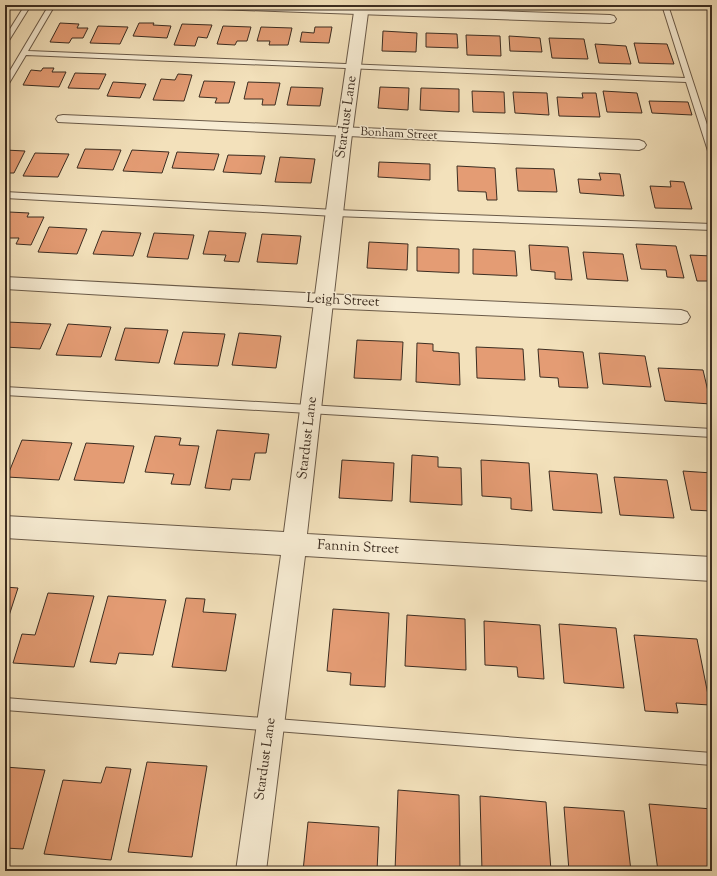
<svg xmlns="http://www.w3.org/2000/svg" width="717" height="876" font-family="'Sorts Mill Goudy',serif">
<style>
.building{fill:#e49c74;stroke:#3c2d21}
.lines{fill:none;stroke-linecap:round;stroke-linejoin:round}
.service-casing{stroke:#6a5a48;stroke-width:2}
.minor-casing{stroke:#6a5a48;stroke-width:2}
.tertiary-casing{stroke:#6a5a48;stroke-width:2}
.service{fill:#f7ecd3;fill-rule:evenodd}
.minor{fill:#f7ecd3;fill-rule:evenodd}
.tertiary{fill:#f7ecd3;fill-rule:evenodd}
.labels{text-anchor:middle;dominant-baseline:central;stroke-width:3;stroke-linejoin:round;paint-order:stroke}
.far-street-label{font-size:12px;fill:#3c2d21;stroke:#f7ecd3}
.street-label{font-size:14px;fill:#3c2d21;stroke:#f7ecd3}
</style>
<rect width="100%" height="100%" fill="#f3e1bb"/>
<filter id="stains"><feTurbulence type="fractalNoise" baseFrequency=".005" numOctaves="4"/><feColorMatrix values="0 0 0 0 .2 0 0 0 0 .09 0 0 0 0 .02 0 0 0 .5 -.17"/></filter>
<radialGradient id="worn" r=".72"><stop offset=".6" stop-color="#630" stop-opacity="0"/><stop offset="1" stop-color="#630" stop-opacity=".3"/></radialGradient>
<path class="building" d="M60,23L79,24L77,28H88L83,38H72L69,43L50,42Z
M139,23H154L153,25L171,26L167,38L133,36Z
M182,24L212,25L207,38L198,37L195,46L174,45Z
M98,26L128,27L120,44L90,43Z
M223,26L251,27L247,41H237L235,45L217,44Z
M261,27L292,28L288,45H269L270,41H257Z
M315,27H332L329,43L300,42L302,32L314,33Z
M383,31L417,33L416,52L382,51Z
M426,33L457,34L458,48L426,47Z
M466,35L500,36L501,56L467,55Z
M509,36L540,38L542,52L510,51Z
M549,38L584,39L588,59L552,58Z
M634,43L667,44L674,64L639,63Z
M595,44L626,46L631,64L599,63Z
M43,68H54L52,72H66L59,87L23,85L31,70L41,71Z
M75,73L106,74L99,89L68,88Z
M178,74L192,75L184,101L153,100L161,79L175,80Z
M204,81L235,82L229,103H215L217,98L199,97Z
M113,82L146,84L140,98L107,96Z
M248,82L280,83L275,105H262L263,99H244Z
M291,87L323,88L320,106L287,105Z
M380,87L409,88L408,110L378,108Z
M421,88L459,89V112L420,110Z
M472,91L504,92L505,113L473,112Z
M603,91L637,93L642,113L607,112Z
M513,92L547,93L549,115L515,113Z
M582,93H596L600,117L559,116L557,97L583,98Z
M649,101L688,102L692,115L652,113Z
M85,149L121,150L113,170L77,168Z
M5,150L25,151L14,173H5Z
M132,150L169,152L162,173L123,171Z
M177,152L219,154L214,170L172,168Z
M35,153L69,154L58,177L23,176Z
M228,155L265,156L261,174L223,172Z
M280,157L315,159L311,183L275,182Z
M379,162L430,164V180L378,177Z
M457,166L495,168L497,200H487L486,192L458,191Z
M516,168L554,169L557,192L518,191Z
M599,173L620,174L624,196L580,193L578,179L601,180Z
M670,181L684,182L692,209L655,208L650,186L671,187Z
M9,212L29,213L27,217H44L31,245L16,244L19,238H5V220Z
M49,227L87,229L77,254L38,252Z
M102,231L141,233L133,256L93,254Z
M209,231L246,233L239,262L224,261L226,255L203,254Z
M154,233L194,235L188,259L147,257Z
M262,234L301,236L297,264L257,262Z
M369,242L408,244L407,270L367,268Z
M636,244L676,246L684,278L667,277L666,270L641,269Z
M529,245L568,247L572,280L555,279V272L531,270Z
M417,247L459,249V273L417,271Z
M473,249L515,251L517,276L473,274Z
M583,252L623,254L628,281L587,279Z
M690,255L712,256V281H697Z
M7,322L51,324L40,349L5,347V327Z
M68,324L111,327L101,357L56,355Z
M125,328L168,330L159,363L115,360Z
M183,332L225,334L218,366L174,364Z
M239,333L281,336L276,368L232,365Z
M357,340L403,342L401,380L354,378Z
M417,343L433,344V351L459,353L460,385L416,382Z
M476,347L523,349L525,380L477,378Z
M538,349L583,352L588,388L559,387L558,378L540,377Z
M599,353L645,356L651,387L603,384Z
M658,368L703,370L711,404L665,401Z
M217,430L269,434L266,453H255L250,480L232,479L230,490L205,488Z
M155,436L181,438L179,445L199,446L190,485L171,484L174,474L145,472Z
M22,440L72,443L59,480L7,477Z
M86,443L134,446L124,483L74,480Z
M412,455L438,457V467L461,468L462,505L410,502Z
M342,460L394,463L392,501L339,498Z
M481,460L529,463L532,511L511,509V498L482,496Z
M549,471L597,474L602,513L553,510Z
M683,471L712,473V511L691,510Z
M614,477L667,480L674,518L620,515Z
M5,587L18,588L5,628Z
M48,593L94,596L74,667L13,663L22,634L35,635Z
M108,596L166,600L153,655L119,653L116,664L90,662Z
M186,598L205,599L203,612L236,614L226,671L172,667Z
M333,609L389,613L385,687L350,685L351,673L327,671Z
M407,615L465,619L466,670L405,666Z
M484,621L540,625L544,679L518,677L517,667L485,665Z
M559,624L616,628L624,688L564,683Z
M634,635L697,639L710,705L676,703L678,713L645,711Z
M147,762L207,766L192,857L128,852Z
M5,767L45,770L23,849L5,848Z
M106,767L131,769L111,860L44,854L63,780L101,783Z
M398,790L459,795L460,871H395Z
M480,796L546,802L551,871H482Z
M649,804L712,809V871H658Z
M564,807L624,811L631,871H569Z
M308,822L379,827L377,871H303Z"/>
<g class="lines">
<defs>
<path id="service" d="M25,5H31L8,42L5,44V37Z
M49,5H55L28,51L685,78L662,5H668L712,140V153L708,151L686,82L26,55L8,85L5,87V79Z
M5,192L335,210L712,224V230L335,216L5,198Z
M5,387L712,429V437L5,395Z
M5,698L712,753V765L5,710Z"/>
<path id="minor" d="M210,5H320L610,15L614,16L616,19L614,22L610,23L216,9L212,8Z
M63,115L639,140L644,142L646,145L644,148L639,150L58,122L56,119L58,116Z
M5,277L324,294L681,310L687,312L690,317L687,322L681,324L324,308L5,289Z"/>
<path id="tertiary" d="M355,5H369L351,142L307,534L712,557V581L305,556L266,871H236L281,555L5,538V516L284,532L335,142Z"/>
</defs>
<use href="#service" class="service-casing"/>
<use href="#minor" class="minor-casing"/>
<use href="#tertiary" class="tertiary-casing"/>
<use href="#service" class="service"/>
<use href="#minor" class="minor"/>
<use href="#tertiary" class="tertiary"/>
</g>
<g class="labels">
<g class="far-street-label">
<text transform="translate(399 134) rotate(3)">Bonham Street</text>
</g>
<g class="street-label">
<text transform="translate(347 117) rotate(-82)">Stardust Lane</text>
<text transform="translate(343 301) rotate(3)">Leigh Street</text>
<text transform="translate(308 438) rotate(-83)">Stardust Lane</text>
<text transform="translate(358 548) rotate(3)">Fannin Street</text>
<text transform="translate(266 759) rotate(-82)">Stardust Lane</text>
</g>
</g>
<rect width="717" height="876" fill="none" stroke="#f3e1bb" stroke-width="20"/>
<rect x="6" y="6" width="705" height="864" fill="none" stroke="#3c2d21" stroke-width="2"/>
<rect x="10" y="10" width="697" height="856" fill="none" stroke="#3c2d21"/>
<rect width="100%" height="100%" filter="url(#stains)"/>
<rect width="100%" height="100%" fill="url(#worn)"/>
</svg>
